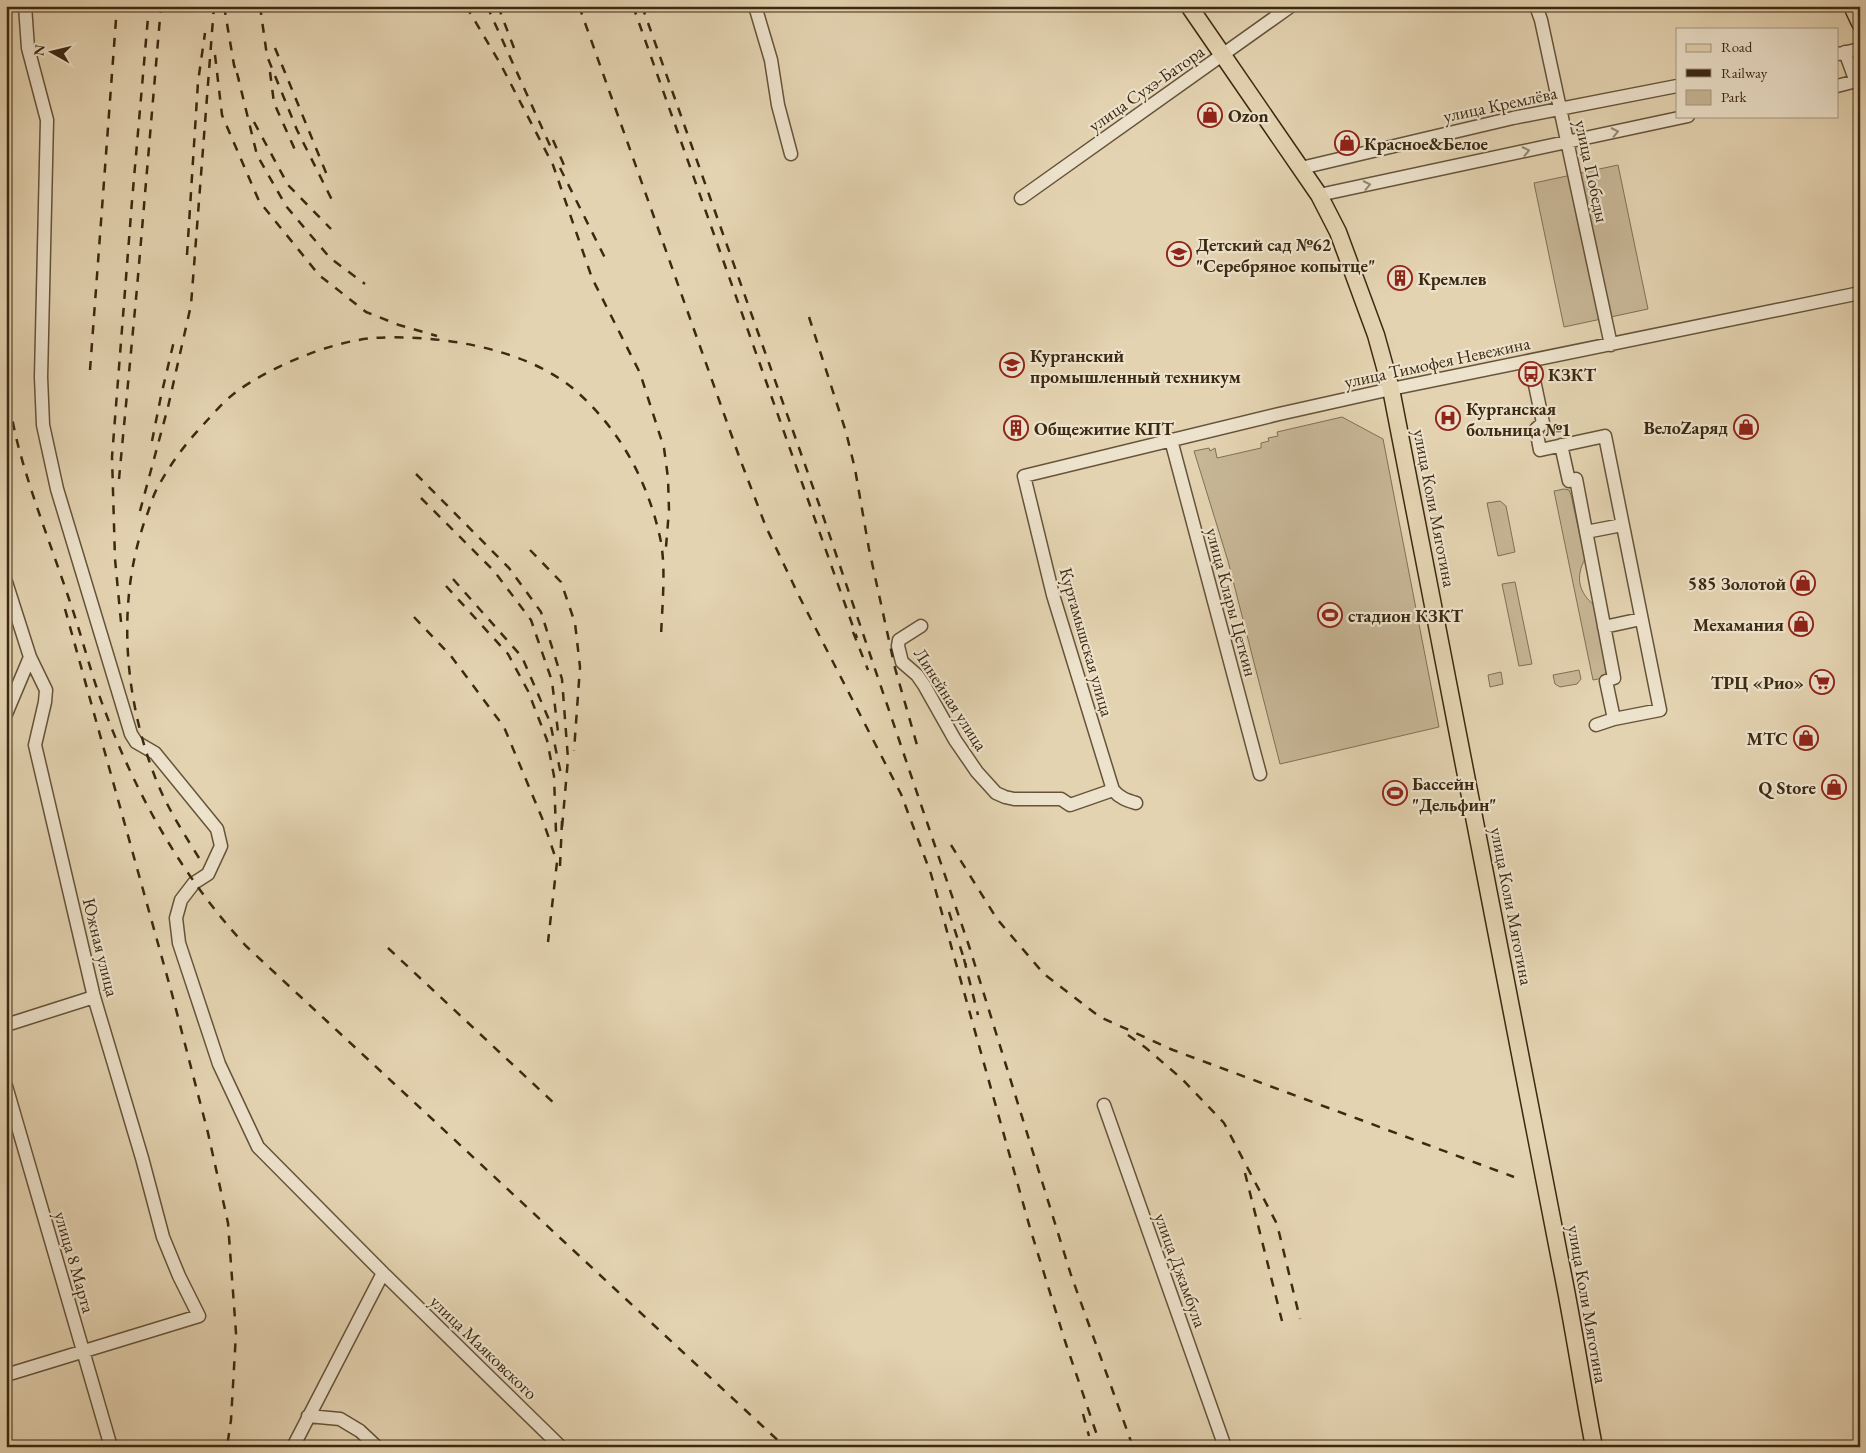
<svg xmlns="http://www.w3.org/2000/svg" width="1866" height="1453" font-family="'EB Garamond',serif">
<style>
.green{fill:#c7b696;stroke:#817054}
.lines{fill:none;stroke-linecap:round;stroke-linejoin:round}
.minor-casing{stroke:#655439;stroke-width:15}
.major-casing{stroke:#3b2911;stroke-width:19}
.minor{stroke:#ede2cc;stroke-width:12}
.major{stroke:#e4d3b1;stroke-width:16}
.rail{stroke:#3b2911;stroke-width:2.5;stroke-dasharray:9 9;stroke-linecap:butt}
.oneway{stroke:#94866e}
.labels{text-anchor:middle;dominant-baseline:central;stroke-width:4.5;stroke-linejoin:round;paint-order:stroke}
.street-label{font-size:18px;fill:#3b2911;stroke:#ede2cc}
.poi-label{font-size:18px;font-weight:bold;fill:#3b2911;stroke:#ede2cc;text-anchor:start}
</style>
<rect width="100%" height="100%" fill="#e4d3b1"/>
<filter id="stains"><feTurbulence type="fractalNoise" baseFrequency=".004" numOctaves="4"/><feColorMatrix values="0 0 0 0 .2 0 0 0 0 .09 0 0 0 0 .02 0 0 0 .5 -.17"/></filter>
<radialGradient id="worn" r=".72"><stop offset=".6" stop-color="#630" stop-opacity="0"/><stop offset="1" stop-color="#630" stop-opacity=".3"/></radialGradient>
<path class="green" d="M1618,165L1648,309L1564,327L1534,183Z
M1342,417L1383,439L1439,727L1280,764L1228,561L1194,451L1209,448L1210,451L1215,448L1217,458L1261,448V443L1269,441L1268,438L1278,436L1277,432Z
M1564,489L1569,490L1571,495L1585,559C1575,577 1579,593 1594,605L1608,668L1603,678L1593,680L1554,491Z
M1500,501L1506,506L1515,552L1498,556L1487,503Z
M1515,582L1532,664L1519,666L1502,584Z
M1579,670L1581,679L1577,684L1560,687L1555,684L1553,675Z
M1501,672L1503,684L1490,687L1488,675Z"/>
<g class="lines">
<defs>
<path id="minor" d="M25,6L28,48L47,120L41,377L43,425L57,489L131,734L136,742L155,753L217,829L221,846L208,874L194,883L181,900L176,918L179,943L219,1064L258,1147L383,1273L293,1447
M755,6L771,60L778,105L791,154
M1536,6L1541,20L1611,345
M1845,52L1856,82
M1838,54L1860,49
M1837,86L1860,80
M1301,168L1513,118L1677,86
M1319,195L1688,116
M1021,198L1291,6
M1530,361L1543,423L1536,429L1540,450L1605,436L1660,710L1614,719L1596,725
M1171,440L1260,774
M1561,445L1569,481L1576,479L1614,678L1606,681L1614,719
M1586,532L1622,525
M6,582L30,657L46,690L45,702L35,745L94,997L142,1158L163,1237L179,1276L199,1316L6,1375
M921,626L899,640L898,646L902,662L917,675L924,685L955,740L977,772L996,793L1005,797L1014,799H1061L1070,805L1113,790
M1604,627L1641,619
M6,714L30,657
M1136,803C1126,800 1120,798 1113,790L1053,595L1024,476L1279,414L1391,389L1860,293
M6,1025L94,997
M6,1086L111,1447
M1104,1105L1225,1447
M383,1273L561,1447
M308,1416L340,1419L360,1431L377,1447"/>
<path id="major" d="M1189,6L1319,195L1338,232L1348,259L1376,335L1391,389C1447,679 1504,970 1560,1260C1573,1322 1582,1385 1594,1447
M1852,6L1860,23"/>
</defs>
<use href="#minor" class="minor-casing"/>
<use href="#major" class="major-casing"/>
<use href="#minor" class="minor"/>
<use href="#major" class="major"/>
<path class="rail" d="M224,6L234,65L239,80
M260,6L267,56L297,130L333,202
M466,6L501,65L553,165L592,278L640,373L664,448L668,478L669,510L666,547
M487,6L552,150
M498,6L514,48
M579,6L740,459L766,527L799,596L901,794L931,874L1030,1228L1065,1341L1101,1447
M633,6L857,638
M642,6L820,507L970,949L1071,1275L1133,1447
M6,17L7,6
M275,48L329,180
M215,55L222,115L259,201L319,275L366,312L399,325L437,336
M270,72L274,103L296,152
M237,73L257,155L286,206L330,258L365,284
M254,122L288,185L331,229
M553,140L567,172
M560,168L608,264
M187,255L198,82L205,33
M809,317L846,432L855,469L869,549L895,668L917,745
M90,370L117,6
M6,386C10,406 13,426 18,445C32,498 52,548 69,599C82,636 91,675 105,711C137,797 184,879 246,946L785,1447
M152,441L161,396L174,341
M416,474L509,568L541,612L562,679L568,759L562,828
M119,479L137,288L161,6
M421,498L494,571L531,620L552,681L558,732
M140,511L168,407L191,305L214,6
M530,550L561,582L575,623L580,667L574,751
M453,579L522,657L550,722L562,779
M446,586L508,654L528,691L547,740L554,776L556,832
M65,609L172,994L208,1133L228,1223L236,1333L231,1420L227,1447
M414,617L451,656L504,727L542,818L557,862L548,942
M121,622L115,559L112,457L132,201L149,6
M853,632L868,670
M951,845L997,919L1044,974L1100,1017L1173,1050L1514,1177
M199,858C183,832 166,806 155,777C123,694 116,595 148,512C151,503 154,493 159,485C171,463 186,443 203,425C213,414 224,401 236,392C270,367 332,341 374,338C438,334 527,348 576,391C619,429 646,478 659,533C667,564 662,605 661,637
M560,866L562,821
M949,912L966,965
M388,948L556,1105
M964,959L978,1015
M1128,1035L1146,1048L1182,1079L1224,1123L1277,1224L1300,1319
M1245,1173L1282,1321
M1083,1414L1089,1436"/>
</g>
<defs><path id="oneway-chevron" d="M-2-3.5L2.5 0L-2 3.5" fill="none" stroke-width="1.6" stroke-linecap="round" stroke-linejoin="round" transform="scale(1.25)"/></defs>
<g class="oneway">
<use href="#oneway-chevron" transform="translate(1615 132) rotate(-12)"/>
<use href="#oneway-chevron" transform="translate(1526 151) rotate(-12)"/>
<use href="#oneway-chevron" transform="translate(1367 185) rotate(-12)"/>
</g>
<defs>
<symbol id="shop-ring" viewBox="-11 -11 22 22"><circle r="9.5" fill="#ede2cc" stroke="#8f2418" stroke-width="1.5"/><path d="M-5-2.5h2.3a2.7 3.5 0 0 1 5.4 0H5L5.5 6h-11ZM-1.5-2.5h3a1.5 2.3 0 0 0-3 0Z" fill="#8f2418"/></symbol>
<symbol id="school-ring" viewBox="-11 -11 22 22"><circle r="9.5" fill="#ede2cc" stroke="#8f2418" stroke-width="1.5"/><path d="M0-5L7-2L0 1L-7-2ZM-4 1L0 2.5L4 1V4Q0 6-4 4Z" fill="#8f2418"/></symbol>
<symbol id="building-ring" viewBox="-11 -11 22 22"><circle r="9.5" fill="#ede2cc" stroke="#8f2418" stroke-width="1.5"/><path d="M-4-6H4V6H1V3H-1V6H-4ZM-2.5-4.3h1.7v1.8h-1.7ZM.8-4.3h1.7v1.8H.8ZM-2.5-1h1.7V.8h-1.7ZM.8-1h1.7V.8H.8Z" fill="#8f2418"/></symbol>
<symbol id="university-ring" viewBox="-11 -11 22 22"><circle r="9.5" fill="#ede2cc" stroke="#8f2418" stroke-width="1.5"/><path d="M0-5L7-2L0 1L-7-2ZM-4 1L0 2.5L4 1V4Q0 6-4 4Z" fill="#8f2418"/></symbol>
<symbol id="bus-ring" viewBox="-11 -11 22 22"><circle r="9.5" fill="#ede2cc" stroke="#8f2418" stroke-width="1.5"/><path d="M-5-6H5V4H4V6H2V4H-2V6H-4V4H-5ZM-3.5-4V0h7V-4ZM-3.5 1.2v1.5H-2V1.2ZM2 1.2v1.5H3.5V1.2Z" fill="#8f2418"/></symbol>
<symbol id="hospital-ring" viewBox="-11 -11 22 22"><circle r="9.5" fill="#ede2cc" stroke="#8f2418" stroke-width="1.5"/><path d="M-5-5h3v3.5h4V-5h3V5h-3V1.5h-4V5h-3Z" fill="#8f2418"/></symbol>
<symbol id="stadium-ring" viewBox="-11 -11 22 22"><circle r="9.5" fill="#ede2cc" stroke="#8f2418" stroke-width="1.5"/><path d="M0-5a6.5 5 0 1 0 0 10a6.5 5 0 1 0 0-10ZM-3.5-1.8h7v3.6h-7Z" fill="#8f2418"/></symbol>
<symbol id="supermarket-ring" viewBox="-11 -11 22 22"><circle r="9.5" fill="#ede2cc" stroke="#8f2418" stroke-width="1.5"/><path d="M-6-5.5h2.5l.6 2H6L4.5 2H-2.5L-4.4-4H-6ZM-1.5 3.2a1.3 1.3 0 1 0 .1 0ZM3 3.2a1.3 1.3 0 1 0 .1 0Z" fill="#8f2418"/></symbol>
</defs>
<g fill-rule="evenodd">
<use href="#shop-ring" x="1196" y="101" width="28" height="28"/>
<use href="#shop-ring" x="1333" y="129" width="28" height="28"/>
<use href="#school-ring" x="1165" y="240" width="28" height="28"/>
<use href="#building-ring" x="1386" y="264" width="28" height="28"/>
<use href="#university-ring" x="998" y="351" width="28" height="28"/>
<use href="#bus-ring" x="1517" y="360" width="28" height="28"/>
<use href="#hospital-ring" x="1434" y="404" width="28" height="28"/>
<use href="#shop-ring" x="1732" y="413" width="28" height="28"/>
<use href="#building-ring" x="1002" y="414" width="28" height="28"/>
<use href="#shop-ring" x="1789" y="569" width="28" height="28"/>
<use href="#stadium-ring" x="1316" y="601" width="28" height="28"/>
<use href="#shop-ring" x="1787" y="610" width="28" height="28"/>
<use href="#supermarket-ring" x="1808" y="668" width="28" height="28"/>
<use href="#shop-ring" x="1792" y="724" width="28" height="28"/>
<use href="#shop-ring" x="1820" y="773" width="28" height="28"/>
<use href="#stadium-ring" x="1381" y="779" width="28" height="28"/>
</g>
<g class="labels">
<g class="street-label">
<text transform="translate(1146 88) rotate(-35)">улица Сухэ-Батора</text>
<text transform="translate(1500 104) rotate(-12)">улица Кремлёва</text>
<text transform="translate(1592 171) rotate(78)">улица Победы</text>
<text transform="translate(1437 362) rotate(-12)">улица Тимофея Невежина</text>
<text transform="translate(1435 508) rotate(79)">улица Коли Мяготина</text>
<text transform="translate(1232 602) rotate(75)">улица Клары Цеткин</text>
<text transform="translate(1087 642) rotate(74)">Куртамышская улица</text>
<text transform="translate(951 699) rotate(57)">Линейная улица</text>
<text transform="translate(1512 906) rotate(79)">улица Коли Мяготина</text>
<text transform="translate(101 947) rotate(76)">Южная улица</text>
<text transform="translate(75 1262) rotate(74)">улица 8 Марта</text>
<text transform="translate(1181 1270) rotate(70)">улица Джамбула</text>
<text transform="translate(1588 1304) rotate(80)">улица Коли Мяготина</text>
<text transform="translate(484 1347) rotate(44)">улица Маяковского</text>
</g>
<g class="poi-label">
<text x="1228" y="115">Ozon</text>
<text x="1364" y="143">Красное&amp;Белое</text>
<text x="1196" y="244">Детский сад №62<tspan x="1196" dy="21">"Серебряное копытце"</tspan></text>
<text x="1418" y="278">Кремлев</text>
<text x="1030" y="355">Курганский<tspan x="1030" dy="21">промышленный техникум</tspan></text>
<text x="1548" y="374">КЗКТ</text>
<text x="1466" y="408">Курганская<tspan x="1466" dy="21">больница №1</tspan></text>
<text x="1728" y="427" text-anchor="end">ВелоZаряд</text>
<text x="1034" y="428">Общежитие КПТ</text>
<text x="1786" y="583" text-anchor="end">585 Золотой</text>
<text x="1348" y="615">стадион КЗКТ</text>
<text x="1784" y="624" text-anchor="end">Мехамания</text>
<text x="1804" y="682" text-anchor="end">ТРЦ «Рио»</text>
<text x="1788" y="738" text-anchor="end">МТС</text>
<text x="1412" y="783">Бассейн<tspan x="1412" dy="21">"Дельфин"</tspan></text>
<text x="1816" y="787" text-anchor="end">Q Store</text>
</g>
</g>
<rect width="1866" height="1453" fill="none" stroke="#e4d3b1" stroke-width="25"/>
<rect x="8" y="8" width="1851" height="1438" fill="none" stroke="#3b2911" stroke-width="2.5"/>
<rect x="12" y="12" width="1841" height="1428" fill="none" stroke="#3b2911"/>
<rect x="1676" y="28" width="162" height="90" fill="#ede2cc" stroke="#a69881"/>
<rect x="1686" y="44" width="25" height="8" fill="#e4d3b1" stroke="#a69881"/>
<text x="1721" y="52" font-size="15" fill="#3b2911">Road</text>
<rect x="1686" y="69" width="25" height="8" fill="#3b2911" stroke="#a69881"/>
<text x="1721" y="78" font-size="15" fill="#3b2911">Railway</text>
<rect x="1686" y="90" width="25" height="15" fill="#c7b696" stroke="#a69881"/>
<text x="1721" y="102" font-size="15" fill="#3b2911">Park</text>
<g transform="translate(52 52) rotate(278)" stroke="#ede2cc" stroke-width="4" paint-order="stroke">
<path d="M0-4L9 19L0 12L-9 19Z" fill="#3b2911"/>
<text y="-8" font-size="14" font-weight="bold" text-anchor="middle" fill="#3b2911">N</text>
</g>
<rect width="100%" height="100%" filter="url(#stains)"/>
<rect width="100%" height="100%" fill="url(#worn)"/>
</svg>
